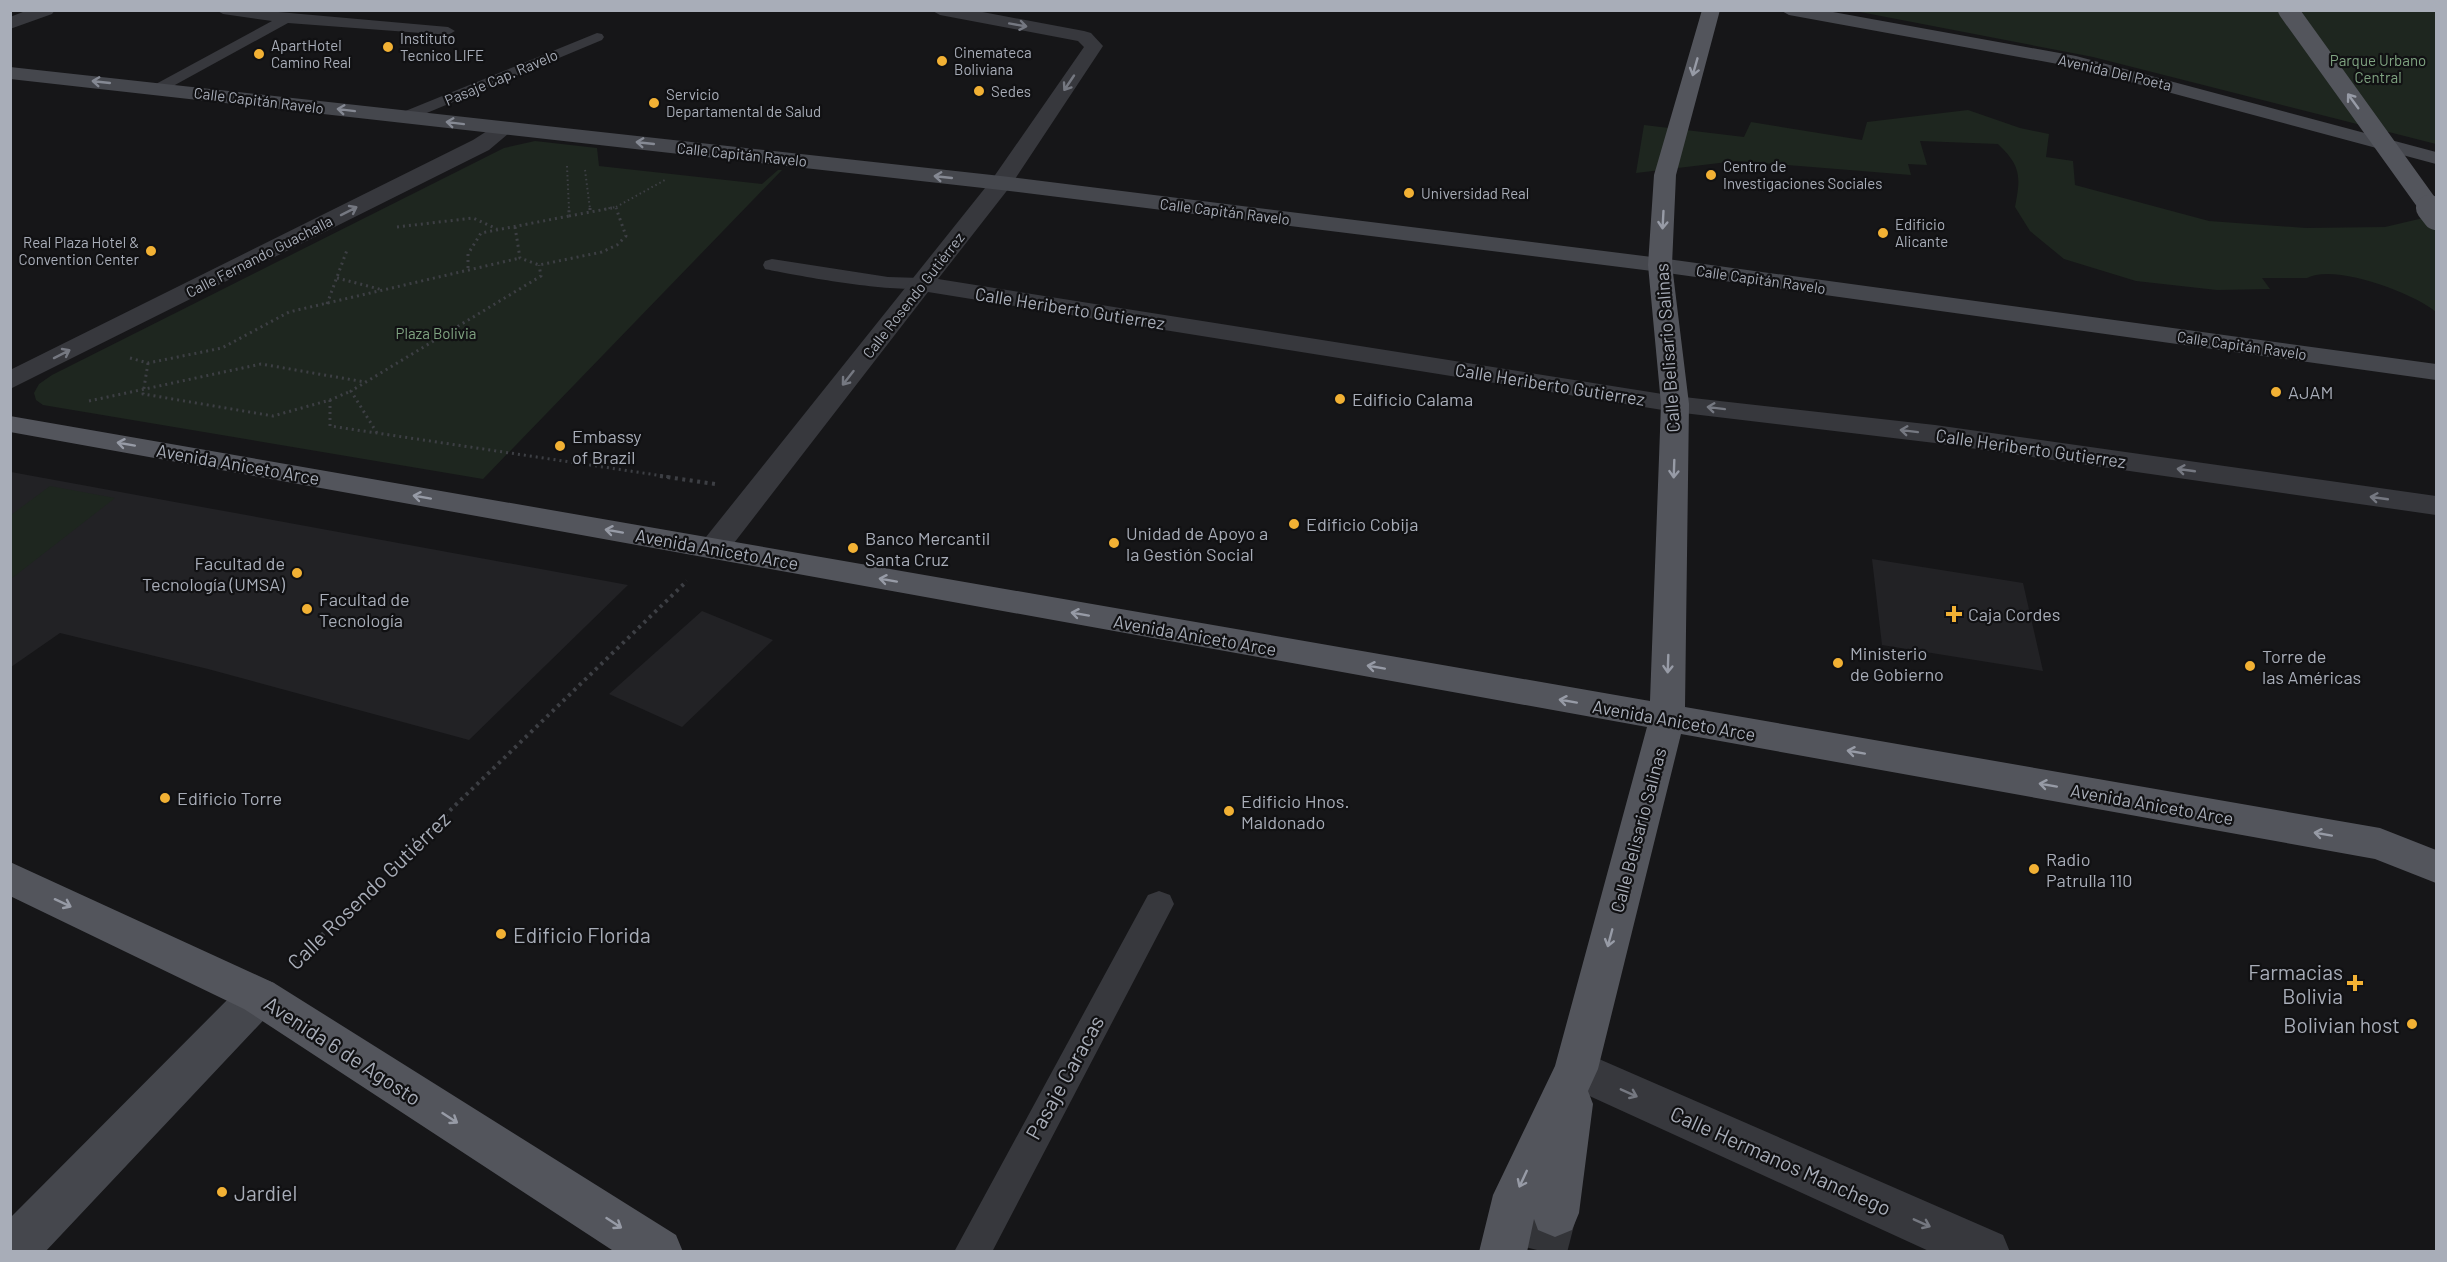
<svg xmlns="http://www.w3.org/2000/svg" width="2447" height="1262" font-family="Barlow,sans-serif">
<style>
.built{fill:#222225}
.green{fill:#1e261f}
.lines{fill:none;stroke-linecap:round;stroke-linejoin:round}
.primary-tunnel{stroke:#333438;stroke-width:43;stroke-dasharray:43 21;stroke-linecap:butt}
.path-far3{stroke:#3d3f44;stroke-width:2;stroke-dasharray:1.5 3;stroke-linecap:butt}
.path-far2{stroke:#3d3f44;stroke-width:3;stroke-dasharray:2 4;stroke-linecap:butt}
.path-far1{stroke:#3d3f44;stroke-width:4;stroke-dasharray:3 4.5;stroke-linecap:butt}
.path{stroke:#3d3f44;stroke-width:4.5;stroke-dasharray:4 6;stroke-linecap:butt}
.lane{fill:#37383d;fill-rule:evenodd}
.street{fill:#37383d;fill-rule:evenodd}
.secondary{fill:#45474d;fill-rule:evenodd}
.primary{fill:#53555c;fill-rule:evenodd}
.primary-bridge-far1{stroke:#53555c;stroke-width:20}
.primary-bridge{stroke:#53555c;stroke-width:26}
.oneway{stroke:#757881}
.oneway2{stroke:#979ba6}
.oneway3{stroke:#858993}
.poi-dot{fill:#f2b134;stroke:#111113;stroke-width:2}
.labels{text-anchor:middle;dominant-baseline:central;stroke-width:4.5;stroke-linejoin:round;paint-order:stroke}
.far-poi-label{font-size:15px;fill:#a8adb8;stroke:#111113;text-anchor:start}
.far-park-label{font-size:15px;fill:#7fa381;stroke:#111113}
.far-street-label{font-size:15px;fill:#a8adb8;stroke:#111113}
.street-label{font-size:18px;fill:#a8adb8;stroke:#111113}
.poi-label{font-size:18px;fill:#a8adb8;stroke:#111113;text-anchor:start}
.near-street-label{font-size:21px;fill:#a8adb8;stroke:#111113}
.near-poi-label{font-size:21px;fill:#a8adb8;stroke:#111113;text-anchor:start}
</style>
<rect width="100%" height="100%" fill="#161618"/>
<path class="built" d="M11,472L628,585L469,740L208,669L60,633L11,667Z
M1872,559L2023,583L2043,671L1882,645Z
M702,611L773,640L682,727L609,694Z"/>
<path class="green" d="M1855,11H2436V144L2093,57Z
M1968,110L2020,128L2049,134L2046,157L2073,161L2075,185L2209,221L2306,228L2385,227L2436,215V312C2414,293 2334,263 2307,278H2262L2270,289L2217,290L2136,281L2064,259L2030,231L2015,207C2021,176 2021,166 1998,144L1920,141L1927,165L1908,164L1911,175L1736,161L1636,173L1644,125L1744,137L1751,122L1862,140L1867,122Z
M535,141L597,148L599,166L762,184L778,170H782L483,479L43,405L36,400L34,393L39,384L52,375L504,148Z
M50,486L115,498L11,579V515Z"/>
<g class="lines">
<path class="primary-tunnel" d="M1545,1252L1555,1213"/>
<path class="path-far3" d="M567,166L569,209
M585,170L590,209
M616,207L665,180
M604,209L616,207L617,209"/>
<path class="path-far2" d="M590,208V212
M569,216L612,208
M397,227L473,218L497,229
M515,227L520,258L539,265L602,252L617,245L626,236L616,208
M468,268V254L481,233L569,216V208
M337,278L383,290
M327,304L347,250
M130,358L148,363L222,348L289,312L520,258
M148,363L143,394L273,416L330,400L351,391
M330,400V426L670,477
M89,401L261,364L365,382
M377,433L351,391L541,276L539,265"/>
<path class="path-far1" d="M660,476L715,484
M439,821L687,581"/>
<path class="path" d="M292,964L441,820"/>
<path class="lane" d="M216,10H256L448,27L455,31L448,35L288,23L164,91H154L151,88L154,85L272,21L223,14Z
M597,33L602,34L604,37L602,40L410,120L404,122L396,117L398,114Z
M772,259L888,277L921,278L931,284C920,299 788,274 765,269L763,265L765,261Z
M1159,891L1170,895L1174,904L992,1252H954L1148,895Z"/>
<path class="street" d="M28,10H55L52,14L10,29V17Z
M931,10H972L1084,31L1091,33L1103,46L1009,188L938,279L1675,396L1935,425L2436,496V515L1935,443L1675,412L928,292L724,556L713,559L702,556L697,549L702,542L993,178L1084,47L1078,41L940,15Z
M505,122L512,124L515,128L489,150L10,389V370L473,140L498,124Z
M1576,1049L2003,1235L2010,1252H1931L1561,1083L1554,1069L1561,1055Z"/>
<path class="secondary" d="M1780,10H1822L2076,56L2436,152V164L2074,67L1789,15Z
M10,67L1001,176L1660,258L2436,364V380L1660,272L1001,190L10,79Z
M259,977L274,983L280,996L274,1009L45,1252H10V1218L244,983Z"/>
<path class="primary" d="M1702,10H1720L1676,175L1672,265L1689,404L1685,707L2380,828L2436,850V883L2375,859L1681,734L1598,1069L1588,1091L1593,1104L1579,1213L1572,1230L1555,1237L1538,1230L1534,1219L1527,1252H1479L1493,1195L1555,1066L1647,727L10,432V416L1650,701L1661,404L1648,265L1654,175Z
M10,862L274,983L676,1235L683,1252H615L244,1009L10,896Z"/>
<path class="primary-bridge-far1" d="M2288,10L2431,209"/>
<path class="primary-bridge" d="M2429,208L2436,217"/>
</g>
<defs><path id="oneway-shaft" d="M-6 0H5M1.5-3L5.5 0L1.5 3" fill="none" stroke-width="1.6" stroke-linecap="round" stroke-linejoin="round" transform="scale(1.5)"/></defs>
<g class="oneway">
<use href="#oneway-shaft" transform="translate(1018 25) rotate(10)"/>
<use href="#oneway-shaft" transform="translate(1069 83) rotate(124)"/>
<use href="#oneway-shaft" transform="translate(349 211) rotate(-27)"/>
<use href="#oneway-shaft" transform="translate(62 354) rotate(-27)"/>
<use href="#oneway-shaft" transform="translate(848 378) rotate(128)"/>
<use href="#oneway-shaft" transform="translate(1716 408) rotate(-173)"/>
<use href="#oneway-shaft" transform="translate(1909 431) rotate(-173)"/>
<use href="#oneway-shaft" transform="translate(2186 470) rotate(-172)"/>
<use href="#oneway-shaft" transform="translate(2379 498) rotate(-172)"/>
<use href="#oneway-shaft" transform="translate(1629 1093) rotate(24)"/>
<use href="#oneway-shaft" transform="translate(1922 1223) rotate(24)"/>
</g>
<g class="oneway2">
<use href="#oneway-shaft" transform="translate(1695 67) rotate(106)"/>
<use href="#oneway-shaft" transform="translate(2353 101) rotate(-126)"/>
<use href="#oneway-shaft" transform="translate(1663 220) rotate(93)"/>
<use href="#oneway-shaft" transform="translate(126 444) rotate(-170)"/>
<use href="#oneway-shaft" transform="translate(1674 469) rotate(92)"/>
<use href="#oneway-shaft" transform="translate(422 497) rotate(-170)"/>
<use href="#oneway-shaft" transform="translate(614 531) rotate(-170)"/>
<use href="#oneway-shaft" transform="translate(888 580) rotate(-170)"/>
<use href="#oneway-shaft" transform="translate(1080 614) rotate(-170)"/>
<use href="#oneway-shaft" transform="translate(1668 664) rotate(92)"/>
<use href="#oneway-shaft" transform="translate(1376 667) rotate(-170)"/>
<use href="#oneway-shaft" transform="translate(1568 701) rotate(-170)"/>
<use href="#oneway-shaft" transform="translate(1856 752) rotate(-170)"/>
<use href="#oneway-shaft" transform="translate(2048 785) rotate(-170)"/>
<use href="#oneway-shaft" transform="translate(2323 834) rotate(-170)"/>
<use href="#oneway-shaft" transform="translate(63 903) rotate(25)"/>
<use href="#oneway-shaft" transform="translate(1610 938) rotate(105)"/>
<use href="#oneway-shaft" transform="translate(450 1118) rotate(33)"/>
<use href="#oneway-shaft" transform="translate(1523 1179) rotate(115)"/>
<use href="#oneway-shaft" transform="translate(614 1223) rotate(33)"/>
</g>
<g class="oneway3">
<use href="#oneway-shaft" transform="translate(101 82) rotate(-174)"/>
<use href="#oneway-shaft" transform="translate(346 110) rotate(-173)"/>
<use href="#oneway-shaft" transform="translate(455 123) rotate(-173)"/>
<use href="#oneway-shaft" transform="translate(645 143) rotate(-174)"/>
<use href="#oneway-shaft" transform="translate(943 177) rotate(-174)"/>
</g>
<g class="poi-dot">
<circle cx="388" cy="47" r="6"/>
<circle cx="259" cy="54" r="6"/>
<circle cx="942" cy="61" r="6"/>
<circle cx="979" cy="91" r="6"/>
<circle cx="654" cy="103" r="6"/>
<circle cx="1711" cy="175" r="6"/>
<circle cx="1409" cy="193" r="6"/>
<circle cx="1883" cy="233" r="6"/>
<circle cx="151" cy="251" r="6"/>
<circle cx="2276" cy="392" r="6"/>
<circle cx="1340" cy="399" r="6"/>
<circle cx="560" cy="446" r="6"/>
<circle cx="1294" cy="524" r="6"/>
<circle cx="1114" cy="543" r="6"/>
<circle cx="853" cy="548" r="6"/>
<circle cx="297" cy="573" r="6"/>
<circle cx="307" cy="609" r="6"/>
<path d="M1951 605h6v6h6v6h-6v6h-6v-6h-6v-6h6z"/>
<circle cx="1838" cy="663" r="6"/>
<circle cx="2250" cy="666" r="6"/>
<circle cx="165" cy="798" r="6"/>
<circle cx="1229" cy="811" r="6"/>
<circle cx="2034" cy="869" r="6"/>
<circle cx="501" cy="934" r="6"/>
<path d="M2352 974h6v6h6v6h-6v6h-6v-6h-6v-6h6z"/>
<circle cx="2412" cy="1024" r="6"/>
<circle cx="222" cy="1192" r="6"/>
</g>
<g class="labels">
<g class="far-poi-label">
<text x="400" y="38">Instituto<tspan x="400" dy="17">Tecnico LIFE</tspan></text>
<text x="271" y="45">ApartHotel<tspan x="271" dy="17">Camino Real</tspan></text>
<text x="954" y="52">Cinemateca<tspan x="954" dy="17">Boliviana</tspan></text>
<text x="991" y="91">Sedes</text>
<text x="666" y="94">Servicio<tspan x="666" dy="17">Departamental de Salud</tspan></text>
<text x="1723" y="166">Centro de<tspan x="1723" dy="17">Investigaciones Sociales</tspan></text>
<text x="1421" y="193">Universidad Real</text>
<text x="1895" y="224">Edificio<tspan x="1895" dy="17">Alicante</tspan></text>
<text x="139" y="242" text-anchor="end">Real Plaza Hotel &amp;<tspan x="139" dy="17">Convention Center</tspan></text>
</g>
<g class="far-park-label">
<text x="2378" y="60">Parque Urbano<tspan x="2378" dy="17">Central</tspan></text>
<text x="436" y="333">Plaza Bolivia</text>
</g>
<g class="far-street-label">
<text transform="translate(2115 72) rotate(13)">Avenida Del Poeta</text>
<text transform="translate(501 77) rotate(-23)">Pasaje Cap. Ravelo</text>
<text transform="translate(259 100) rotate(7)">Calle Capitán Ravelo</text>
<text transform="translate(742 154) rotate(6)">Calle Capitán Ravelo</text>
<text transform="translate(1225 211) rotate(7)">Calle Capitán Ravelo</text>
<text transform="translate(259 256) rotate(-27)">Calle Fernando Guachalla</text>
<text transform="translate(1761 279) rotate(8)">Calle Capitán Ravelo</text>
<text transform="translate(913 295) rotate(-52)">Calle Rosendo Gutiérrez</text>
<text transform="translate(2242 345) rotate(8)">Calle Capitán Ravelo</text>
</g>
<g class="street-label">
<text transform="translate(1070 308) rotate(9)">Calle Heriberto Gutierrez</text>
<text transform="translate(1667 348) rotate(-94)">Calle Belisario Salinas</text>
<text transform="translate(1550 384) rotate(9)">Calle Heriberto Gutierrez</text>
<text transform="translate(2031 448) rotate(8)">Calle Heriberto Gutierrez</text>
<text transform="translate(238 464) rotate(10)">Avenida Aniceto Arce</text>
<text transform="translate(717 549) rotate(10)">Avenida Aniceto Arce</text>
<text transform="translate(1195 635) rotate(10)">Avenida Aniceto Arce</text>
<text transform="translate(1674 720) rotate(10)">Avenida Aniceto Arce</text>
<text transform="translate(2152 804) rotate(10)">Avenida Aniceto Arce</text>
<text transform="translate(1638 830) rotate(-75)">Calle Belisario Salinas</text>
</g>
<g class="poi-label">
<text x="2288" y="392">AJAM</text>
<text x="1352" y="399">Edificio Calama</text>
<text x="572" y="436">Embassy<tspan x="572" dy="21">of Brazil</tspan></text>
<text x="1306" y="524">Edificio Cobija</text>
<text x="1126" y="533">Unidad de Apoyo a<tspan x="1126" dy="21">la Gestión Social</tspan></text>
<text x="865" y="538">Banco Mercantil<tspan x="865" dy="21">Santa Cruz</tspan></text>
<text x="285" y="563" text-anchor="end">Facultad de<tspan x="285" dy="21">Tecnología (UMSA)</tspan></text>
<text x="319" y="599">Facultad de<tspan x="319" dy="21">Tecnología</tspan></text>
<text x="1968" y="614">Caja Cordes</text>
<text x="1850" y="653">Ministerio<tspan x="1850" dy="21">de Gobierno</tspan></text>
<text x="2262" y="656">Torre de<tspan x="2262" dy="21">las Américas</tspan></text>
<text x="177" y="798">Edificio Torre</text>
<text x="1241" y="801">Edificio Hnos.<tspan x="1241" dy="21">Maldonado</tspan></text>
<text x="2046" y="859">Radio<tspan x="2046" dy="21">Patrulla 110</tspan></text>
</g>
<g class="near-street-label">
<text transform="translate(368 890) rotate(-44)">Calle Rosendo Gutiérrez</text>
<text transform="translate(343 1050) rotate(33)">Avenida 6 de Agosto</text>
<text transform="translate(1064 1077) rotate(-61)">Pasaje Caracas</text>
<text transform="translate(1781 1160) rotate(24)">Calle Hermanos Manchego</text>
</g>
<g class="near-poi-label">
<text x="513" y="934">Edificio Florida</text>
<text x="2343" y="971" text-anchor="end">Farmacias<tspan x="2343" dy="24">Bolivia</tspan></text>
<text x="2400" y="1024" text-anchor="end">Bolivian host</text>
<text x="234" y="1192">Jardiel</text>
</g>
</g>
<rect width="2447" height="1262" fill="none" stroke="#a8adb8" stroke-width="24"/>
</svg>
